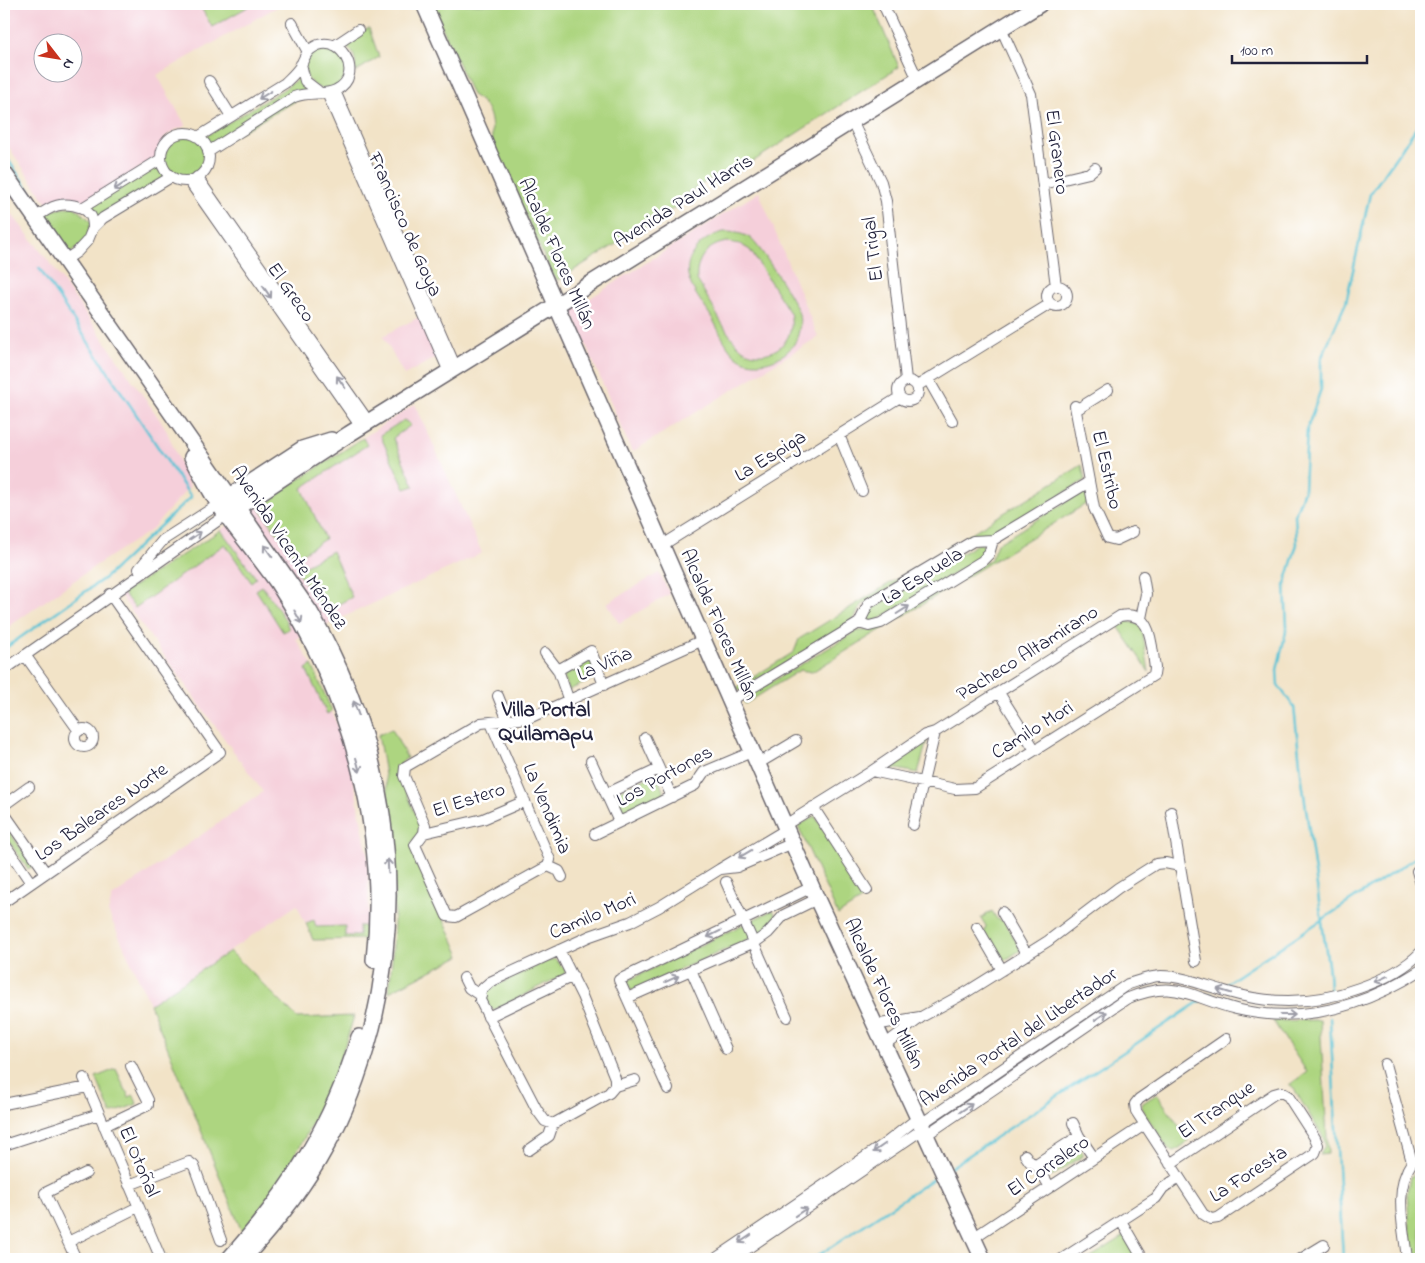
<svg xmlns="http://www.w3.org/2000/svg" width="1425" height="1263" font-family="'Indie Flower',sans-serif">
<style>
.built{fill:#f5cfda;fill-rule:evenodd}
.green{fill:#add580;stroke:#687c5e;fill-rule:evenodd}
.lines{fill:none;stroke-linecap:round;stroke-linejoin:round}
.stream{stroke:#59c3d5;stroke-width:2.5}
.street-casing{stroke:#6b666c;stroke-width:12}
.secondary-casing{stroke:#6b666c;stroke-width:18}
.street{stroke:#fff;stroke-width:10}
.secondary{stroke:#fff;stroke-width:15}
.oneway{stroke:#9c9ca7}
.labels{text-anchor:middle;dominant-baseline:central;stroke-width:5;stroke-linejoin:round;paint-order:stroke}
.street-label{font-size:20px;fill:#22223b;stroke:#fff}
.neighbourhood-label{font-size:21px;font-weight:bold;fill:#22223b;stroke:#fff}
</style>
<rect width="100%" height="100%" fill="#fff"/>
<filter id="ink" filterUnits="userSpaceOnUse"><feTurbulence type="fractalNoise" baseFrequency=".02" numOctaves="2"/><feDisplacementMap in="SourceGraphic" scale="10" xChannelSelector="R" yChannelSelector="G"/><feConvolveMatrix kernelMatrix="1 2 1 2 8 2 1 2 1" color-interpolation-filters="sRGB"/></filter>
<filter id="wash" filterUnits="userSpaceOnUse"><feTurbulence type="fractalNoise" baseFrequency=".0096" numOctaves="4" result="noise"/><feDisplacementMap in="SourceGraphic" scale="20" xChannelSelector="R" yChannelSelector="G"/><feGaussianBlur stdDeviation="1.12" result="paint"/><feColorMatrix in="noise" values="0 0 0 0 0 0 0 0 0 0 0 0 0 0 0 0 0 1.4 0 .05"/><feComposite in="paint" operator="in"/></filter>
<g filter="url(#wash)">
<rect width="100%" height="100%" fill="#f2e3c7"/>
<path class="built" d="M4,4H282L157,75L186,126L175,130L165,137L158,157L83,203L73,198L61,199L48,205L4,140ZM42,42H72V72H42Z
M759,192L818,337L632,452L571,310Z
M4,204L53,267L165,427L190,486L151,530L98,564L4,630Z
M421,316L439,356L404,375L383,336Z
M415,404L482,553L296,639L312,665L348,750L368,857L369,939L313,940L297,905L150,1004L108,912L112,897L263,792L120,595Z
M659,573L670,594L619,623L607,603Z"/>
<path class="green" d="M199,4H253L212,27Z
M432,4H872L899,67L726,179L716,176L687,193L684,202L558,280L553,276L492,141C492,120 492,106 472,95Z
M369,28L379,57L355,72C357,60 354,49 342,44Z
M305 68a21 21 0 1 1 42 0a21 21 0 1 1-42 0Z
M301,71L313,91L209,150L201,139L284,89L296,80Z
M162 157a22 22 0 1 1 44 0a22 22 0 1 1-44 0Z
M157,164L166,178L95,223L87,207Z
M73,206L91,221L87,239L65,258L38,220L49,211Z
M724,232C733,232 742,233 750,238C759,244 797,304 799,314C801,325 799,335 794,344C782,362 751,371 734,354C725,345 718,329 712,318C705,307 695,295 690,282C680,258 703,236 724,232ZM728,242L740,244L750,250L790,313C793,324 791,336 782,345C771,356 750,358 739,346C724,332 709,298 697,280C695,259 708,244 728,242Z
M404,420L411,425L393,438L414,486L405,489L380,435Z
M363,438L367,445L302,488L325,539L295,558L258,506Z
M1082,465L1085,480L993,536L973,537L862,605L851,623L739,691L737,687L794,652L799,639Z
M1084,491L1089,502L812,672L800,670L745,704L743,699L857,631L874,630L991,559L997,544Z
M221,530L256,578L251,582L225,544L135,608L123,593Z
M979,543L983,545L986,550L984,555L874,622H869L866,616L868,611Z
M332,551L352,597L324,612L296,570Z
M262,586L285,619L289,629L283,632L256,590Z
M1126,621L1137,624L1142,629L1149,672L1118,626Z
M589,656L598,677L569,690L562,671Z
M312,665L332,711L327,714L306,669Z
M392,729L407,758L402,762L398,773L420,824L419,833L411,844L460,956L389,992C399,905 395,821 378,735Z
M928,737L918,773L881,766Z
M656,774L665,795L622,815L612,794Z
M815,816L866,897L838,915L798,826Z
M4,824L33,866L28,869L4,834Z
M773,910L776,917L763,933L631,991L627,981Z
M992,911L997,919L1004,921L1021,950L1002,962L984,932L986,926L981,918Z
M314,920L316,927L345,926V936H359V926H369V939L313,940L306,923Z
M230,951L297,1018L354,1016C331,1096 294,1167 242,1232L150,1004Z
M555,959L565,969V974L494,1010L487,1006L484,997L489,989L547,961Z
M1320,1020L1328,1154L1320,1155L1325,1145L1323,1137L1294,1089L1289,1085L1307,1072L1273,1021Z
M116,1069L129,1097L134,1095L137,1104L111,1114L96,1077Z
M1157,1094L1189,1141L1175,1151L1169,1150L1141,1108L1143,1103Z
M1076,1142L1084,1155L1051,1177L1042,1165Z
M1421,1171V1259H1412L1407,1192L1410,1177Z
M1126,1235L1141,1259H1088Z"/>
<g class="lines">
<path class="stream" d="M4,154L39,205
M4,649L106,577L191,497L39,268
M1225,984L1421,854
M1330,991L1329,972L1301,773L1294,707L1278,685L1277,670L1287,627L1285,584L1297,544L1295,515L1304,490L1307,429L1321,389V359L1346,302L1370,194L1421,121
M1210,995L1211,994
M1330,1018L1343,1259
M950,1168L1200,1001
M813,1259L936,1177"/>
</g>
</g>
<g filter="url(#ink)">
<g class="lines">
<defs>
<path id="street" d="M883,4L918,80
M292,23L308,52
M1001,28L1031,94L1056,286
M334,46L358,30
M301,64L305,81L318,91
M209,81L231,116
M335,91L456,368
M327,93L449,372
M852,121L881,182L886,201L906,380
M161 157a24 24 0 1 1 48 0a24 24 0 1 1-48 0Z
M198,137L285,83C291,77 297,72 301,65C304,59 305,54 311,49C338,28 367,75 336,90C325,96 309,91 294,97L208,152
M197,177L369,422
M189,181L361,427
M1043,184L1089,173L1095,168
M82,208C91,213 93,218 93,228
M35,218C51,206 63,200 82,208L161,159
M65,260L77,252L88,240L93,228L103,218L171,177
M1047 296a10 10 0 1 1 20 0a10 10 0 1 1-20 0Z
M928,379L952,421
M898 391a10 10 0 1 1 20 0a10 10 0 1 1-20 0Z
M917,386L1050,304
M1075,406L1094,508L1108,538L1116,540L1133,532
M1076,410L1108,390
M839,435L862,491
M661,546L900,397
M139,569L163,540L219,504
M1141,618L1146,594L1143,576
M859,623L869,626L881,623L982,561L989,554L993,540
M545,653L558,670
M25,655L79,731
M4,670L226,515
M999,693L1035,750
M498,696L508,721
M569,701L558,670L591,651L604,685
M730,701L859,623L869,603L973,541L993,540L1089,482
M491,723L550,860L548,866
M75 738a9 9 0 1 1 18 0a9 9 0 1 1-18 0Z
M645,738L672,797
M591,761L619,822
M759,763L796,741
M606,794L659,769
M4,805L29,787
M813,807L867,890
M1171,812L1196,961
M4,813L46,873
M785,825L872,771L955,789L975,788L1154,675L1155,668C1151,644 1153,610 1120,616L935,732L925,735L872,771
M913,825L935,732
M787,829L720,869L737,867L793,843
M424,833L483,819L525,801
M595,834L695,785L704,772L754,751
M4,843L31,883
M548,866L456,917L447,916L415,845L424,833L425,825L404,776L405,767L481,723L529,718L703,640
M548,866L559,871L562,877
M1417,871L1421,884
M726,882L787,1017
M4,902L220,752L110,594
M1002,912L1027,955
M977,927L1002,970
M559,950L582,996L615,1078V1086L609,1093L553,1124L545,1121L537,1110L487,1014L480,1000L481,990L490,982L590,936L630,922L659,907L720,869
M691,970L726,1049
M464,978L469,988L481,996
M627,998L757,941L768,933L784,915L817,899
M488,1017L573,976
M875,1025L920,1017
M884,1045L923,1016L965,993L1048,941L1118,888L1156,864L1165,863L1180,866
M1385,1064L1412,1162
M84,1078L161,1259
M615,1086L635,1080
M668,1089L619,980L812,887
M4,1104L88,1087
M1073,1123L1079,1136
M921,1124L1128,984C1138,981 1151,976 1161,976C1184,976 1206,986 1228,992C1272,1005 1316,1004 1359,988C1382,980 1404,970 1421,952
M104,1126L148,1105V1100L131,1066
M926,1135L1126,999C1178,978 1188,997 1236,1009C1302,1025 1365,1006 1421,970
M4,1145L99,1114
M529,1150L549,1136L553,1124
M1025,1155L1030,1162L1036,1164
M1170,1164L1274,1094L1281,1092L1288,1096L1315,1138L1318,1145L1315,1153L1218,1218L1211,1219L1203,1214L1136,1111L1135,1104L1139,1099L1226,1039
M129,1185L189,1162L194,1166L221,1240
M1050,1187L1036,1164L1079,1136L1094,1158
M1121,1221L1143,1259
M973,1238L1144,1125
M68,1242L138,1207
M76,1259L45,1193L86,1173
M715,1259L886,1143L918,1118
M732,1259L923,1129
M1062,1259L1156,1198L1163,1188L1179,1177
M1301,1259L1324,1245
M1407,1259C1404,1229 1393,1189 1412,1162"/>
<path id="secondary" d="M424,4L817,899L983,1259
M4,173L310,612C384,739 407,884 372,1028C361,1069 347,1110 326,1147C304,1188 274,1225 243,1259
M192,457C203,477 213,498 227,516C243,538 261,559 277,582C349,692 389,829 374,960
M221,502L302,449L331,440
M226,515L349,434L1040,4
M229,1259C290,1191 332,1126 359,1037"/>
</defs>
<use href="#street" class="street-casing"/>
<use href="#secondary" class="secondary-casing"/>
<use href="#street" class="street"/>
<use href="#secondary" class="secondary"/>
</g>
<defs><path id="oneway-shaft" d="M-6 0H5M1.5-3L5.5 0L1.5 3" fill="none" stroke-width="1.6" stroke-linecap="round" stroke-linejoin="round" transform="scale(1.25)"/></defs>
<g class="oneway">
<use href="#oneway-shaft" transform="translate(265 95) rotate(148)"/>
<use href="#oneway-shaft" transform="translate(120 186) rotate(147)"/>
<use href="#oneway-shaft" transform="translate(267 292) rotate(55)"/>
<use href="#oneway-shaft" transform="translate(341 382) rotate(-125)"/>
<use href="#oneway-shaft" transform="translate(195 536) rotate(-34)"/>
<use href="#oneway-shaft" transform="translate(268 551) rotate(-125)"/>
<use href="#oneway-shaft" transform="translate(903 610) rotate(-32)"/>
<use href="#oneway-shaft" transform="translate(298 617) rotate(61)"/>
<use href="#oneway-shaft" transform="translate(356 708) rotate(-110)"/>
<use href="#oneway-shaft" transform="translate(358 765) rotate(75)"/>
<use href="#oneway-shaft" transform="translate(745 854) rotate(149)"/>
<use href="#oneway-shaft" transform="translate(388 866) rotate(-93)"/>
<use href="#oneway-shaft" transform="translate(714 934) rotate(154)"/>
<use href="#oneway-shaft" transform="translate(672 979) rotate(-24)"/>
<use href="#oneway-shaft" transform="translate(1381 979) rotate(156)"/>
<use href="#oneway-shaft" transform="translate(1224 991) rotate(-163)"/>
<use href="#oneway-shaft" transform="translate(1288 1015)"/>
<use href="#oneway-shaft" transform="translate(1101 1016) rotate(-34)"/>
<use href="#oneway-shaft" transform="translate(966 1108) rotate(-34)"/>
<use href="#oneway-shaft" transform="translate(879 1148) rotate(145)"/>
<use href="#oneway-shaft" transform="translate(801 1212) rotate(-34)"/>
<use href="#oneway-shaft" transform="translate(745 1239) rotate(146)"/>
</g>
</g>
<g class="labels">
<g class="street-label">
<text transform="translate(1056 152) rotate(83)">El Granero</text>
<text transform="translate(684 202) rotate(-32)">Avenida Paul Harris</text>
<text transform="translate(404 225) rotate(66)">Francisco de Goya</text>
<text transform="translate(874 249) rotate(-97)">El Trigal</text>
<text transform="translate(556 254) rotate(66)">Alcalde Flores Millán</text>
<text transform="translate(290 293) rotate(55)">El Greco</text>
<text transform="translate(771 457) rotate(-32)">La Espiga</text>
<text transform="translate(1106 470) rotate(77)">El Estribo</text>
<text transform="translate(288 548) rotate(56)">Avenida Vicente Méndez</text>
<text transform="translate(923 577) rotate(-32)">La Espuela</text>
<text transform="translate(718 625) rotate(66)">Alcalde Flores Millán</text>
<text transform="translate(1028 654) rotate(-32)">Pacheco Altamirano</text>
<text transform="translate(605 665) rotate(-24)">La Viña</text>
<text transform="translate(1033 731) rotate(-32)">Camilo Mori</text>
<text transform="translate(665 777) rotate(-29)">Los Portones</text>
<text transform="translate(469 801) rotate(-18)">El Estero</text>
<text transform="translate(546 809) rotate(67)">La Vendimia</text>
<text transform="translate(102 813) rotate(-35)">Los Baleares Norte</text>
<text transform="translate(593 917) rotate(-23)">Camilo Mori</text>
<text transform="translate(883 994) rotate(65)">Alcalde Flores Millán</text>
<text transform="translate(1019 1038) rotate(-34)">Avenida Portal del Libertador</text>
<text transform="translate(1217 1111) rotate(-34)">El Tranque</text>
<text transform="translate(138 1162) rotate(67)">El Otoñal</text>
<text transform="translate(1049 1167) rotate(-34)">El Corralero</text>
<text transform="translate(1249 1175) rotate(-33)">La Foresta</text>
</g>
<g class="neighbourhood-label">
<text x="546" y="711">Villa Portal<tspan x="546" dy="24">Quilamapu</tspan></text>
</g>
</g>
<rect width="1425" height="1263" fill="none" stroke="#fff" stroke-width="20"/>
<g transform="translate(58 58) rotate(121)"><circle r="24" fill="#ffffff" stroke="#a7a7b1"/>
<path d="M0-4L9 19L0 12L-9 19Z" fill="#c8321e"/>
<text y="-8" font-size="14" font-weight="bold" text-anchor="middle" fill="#22223b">N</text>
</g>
<path d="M1232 55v8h135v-8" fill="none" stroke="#22223b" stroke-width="2.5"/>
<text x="1240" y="55" font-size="15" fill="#22223b" stroke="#ffffff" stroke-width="4" paint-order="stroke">100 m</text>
</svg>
